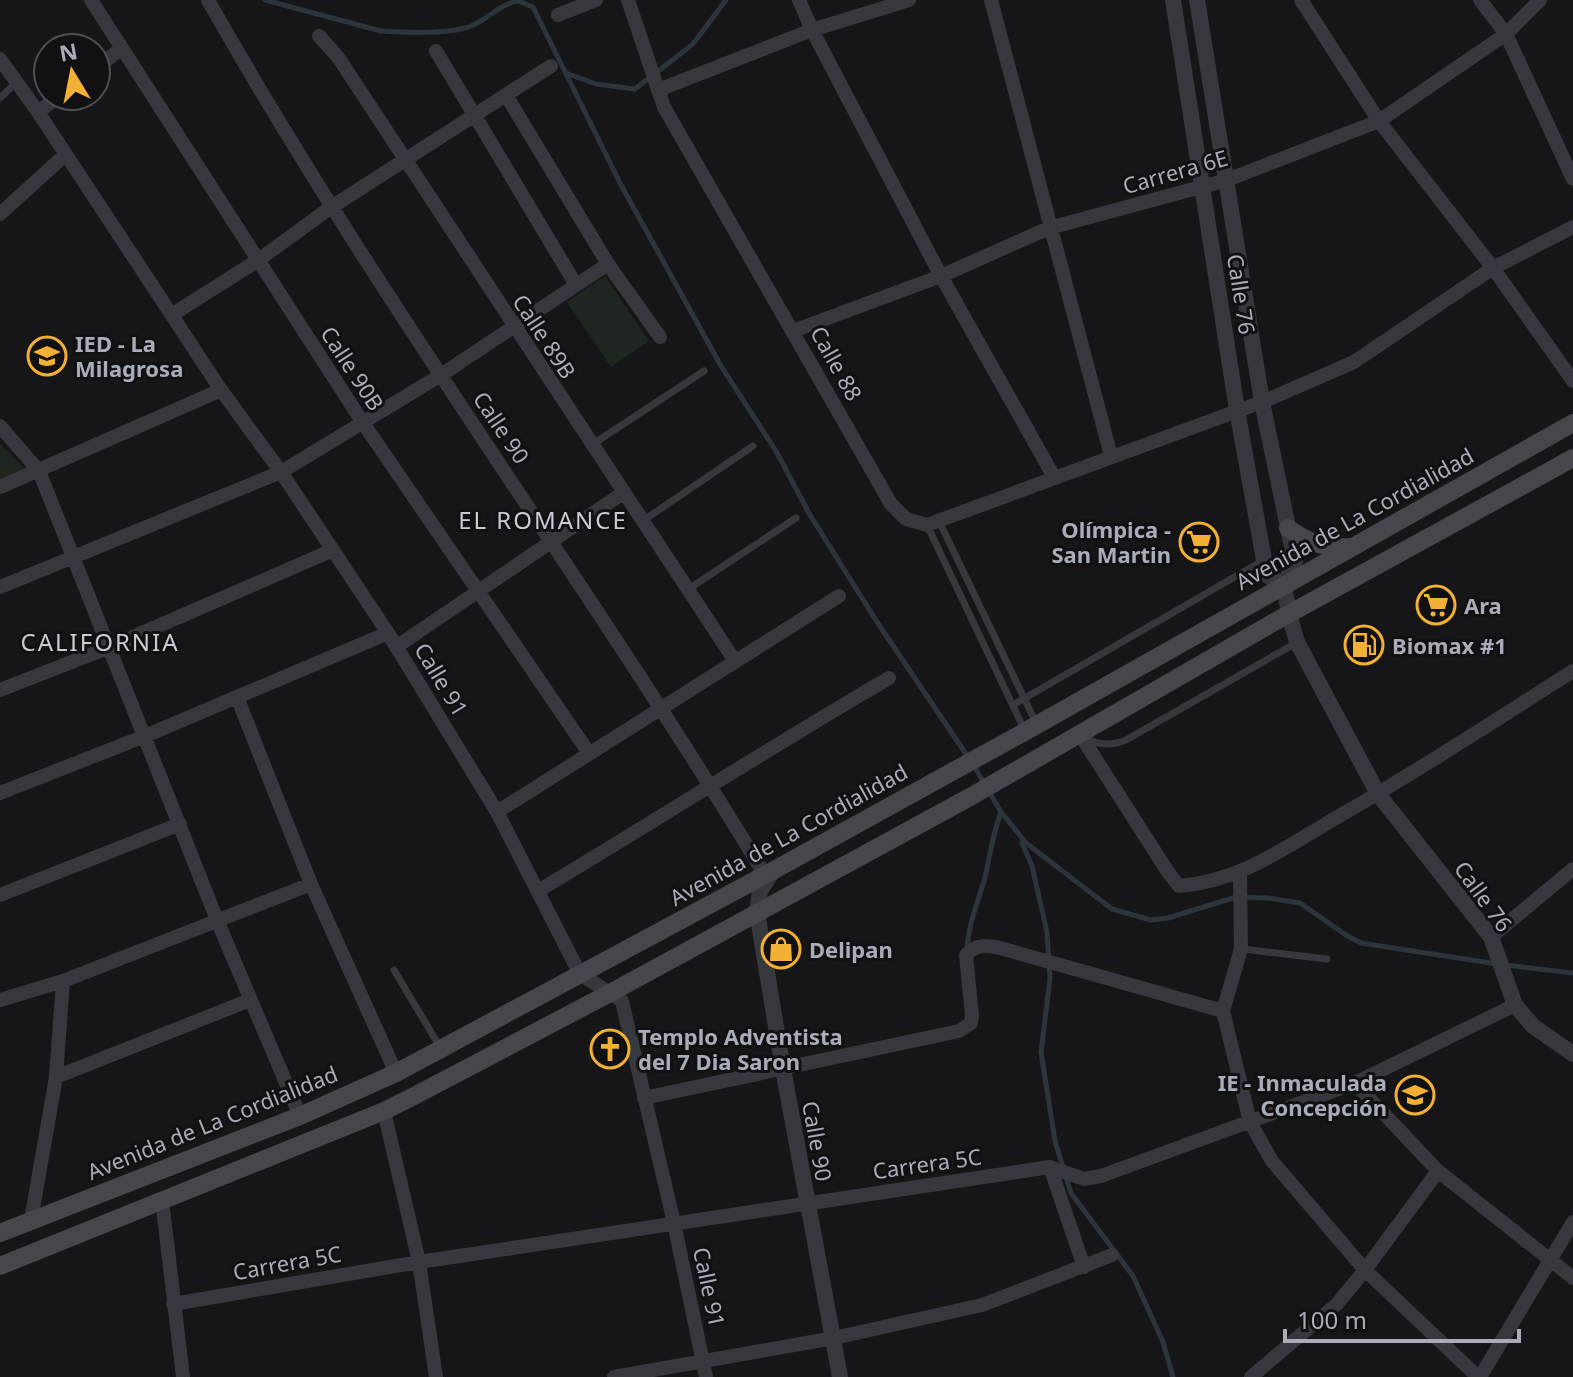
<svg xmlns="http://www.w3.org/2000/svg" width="1573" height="1377" font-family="'Noto Sans',sans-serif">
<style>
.green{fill:#1e261f}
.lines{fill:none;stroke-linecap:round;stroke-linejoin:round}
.stream{stroke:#2c353c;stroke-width:5}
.service{stroke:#37383d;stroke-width:7}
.minor{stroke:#37383d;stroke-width:14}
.tertiary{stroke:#37383d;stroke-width:16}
.secondary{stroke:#45474d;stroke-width:18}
.labels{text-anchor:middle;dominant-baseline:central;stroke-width:6;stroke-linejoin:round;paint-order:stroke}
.street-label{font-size:22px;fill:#a8adb8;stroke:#111113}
.poi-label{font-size:22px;font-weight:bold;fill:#a8adb8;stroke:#111113;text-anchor:start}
.neighbourhood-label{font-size:24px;letter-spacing:2px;fill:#c9ccd4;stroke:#111113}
</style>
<rect width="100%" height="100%" fill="#161618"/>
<path class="green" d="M605,276L649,341L611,367L567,302Z
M0,444L27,471L0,481Z"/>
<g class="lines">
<path class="stream" d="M265,0L381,31C405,33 446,34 469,27C487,21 497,5 518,1L533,7L621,185L721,366L776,451L810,515L877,622L968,757
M566,73L596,84L635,89L693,44L726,0
M974,766L1001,812L1026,843L1112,909L1151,920L1168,918L1236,897L1268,898L1300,903L1346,935L1361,943L1497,964
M1022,843L1032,866L1047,932L1050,979L1041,1052L1055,1141L1071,1193L1133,1276L1163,1342L1173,1377
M967,950C968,925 977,905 984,881C990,858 992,835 1001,812
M1506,965L1573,973"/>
<path class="service" d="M0,98L17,82
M593,444L704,371
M644,520L753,446
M939,521L1036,723
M927,525L1024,729
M687,590L796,518
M1013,705L1264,560
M1088,739C1099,746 1114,745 1126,740L1296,643
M1242,949L1327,959
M394,970L440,1047"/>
<path class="minor" d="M91,0L363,423L589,753
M208,0C378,301 586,579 765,875
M628,0L664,107L891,504L906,519L927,525L1262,402L1354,362L1493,268L1573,227
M799,0L812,30L941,276L1054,477
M991,0L1111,456
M1301,0L1379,121L1493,268L1573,381
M1480,0L1506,34L1573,179
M558,15L596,0
M319,36L338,57L735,661
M436,51L576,285
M0,59L38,112L221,390L281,472L388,633L497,812L580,974L622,1001L674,1223L706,1377
M96,68L121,49
M658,90L812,30L909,0
M506,95L608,264L660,337
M38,112L59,96
M0,214L65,155
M173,314L257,261L330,208L551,66
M793,331L941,276L1049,228L1227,180L1379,121L1506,34L1540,0
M0,426L39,471L217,920L300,1116
M0,487L221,390
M0,587L281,472L441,375L608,264
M396,647L623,493
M0,690L110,647L333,550
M237,697L311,884L396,1073
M1079,733L1168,872L1179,886C1240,881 1283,849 1334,819C1415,773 1494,721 1573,671
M0,793L145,736L388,633
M497,812L839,596
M1240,873L1241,949L1223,1011L1250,1122L1272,1161L1365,1270L1478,1377
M538,891C655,821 771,747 889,678
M0,895L180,824
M1491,937L1573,869
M0,1000L63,981L311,884
M56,1077L250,1000
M1355,1083L1438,1171L1573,1278
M644,1098L959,1031L971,1023L972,1016L966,955C976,944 986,945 1000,948L1223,1011
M384,1111L419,1262L436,1377
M1050,1167L1084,1267
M162,1200L183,1377
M31,1220L56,1077L63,981
M173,1304L419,1262L1050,1167L1084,1179L1101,1176L1355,1083L1515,1005
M614,1377L834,1338L982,1305L1112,1255
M1251,1377L1337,1304L1365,1270L1438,1171
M1480,1377L1573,1222"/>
<path class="tertiary" d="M1173,0L1237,410L1264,560L1268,576L1284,585
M1197,0L1262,402L1295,561L1284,585L1289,614L1297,642L1378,794L1491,937L1515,1005L1533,1026L1573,1054
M773,871L760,891L757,912L783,1069L840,1377"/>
<path class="secondary" d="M1288,528C1307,542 1325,549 1349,547
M0,1233L300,1116L396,1073L765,875L1026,731L1573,423
M0,1266L384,1111L416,1095L610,993L970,797L1276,621L1573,458"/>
</g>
<defs>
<symbol id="school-ring" viewBox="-11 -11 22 22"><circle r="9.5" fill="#111113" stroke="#f2b134" stroke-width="1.5"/><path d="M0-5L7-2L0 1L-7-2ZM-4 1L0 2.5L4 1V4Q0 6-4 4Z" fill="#f2b134"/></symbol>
<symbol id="supermarket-ring" viewBox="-11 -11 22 22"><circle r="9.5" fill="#111113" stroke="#f2b134" stroke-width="1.5"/><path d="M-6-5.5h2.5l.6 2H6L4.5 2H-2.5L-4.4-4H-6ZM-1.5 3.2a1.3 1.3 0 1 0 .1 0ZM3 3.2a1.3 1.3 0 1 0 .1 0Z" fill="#f2b134"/></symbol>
<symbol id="fuel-ring" viewBox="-11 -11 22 22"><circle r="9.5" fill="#111113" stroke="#f2b134" stroke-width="1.5"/><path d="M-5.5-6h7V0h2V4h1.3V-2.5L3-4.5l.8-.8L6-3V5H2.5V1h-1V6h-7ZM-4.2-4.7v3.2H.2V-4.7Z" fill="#f2b134"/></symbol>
<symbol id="shop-ring" viewBox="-11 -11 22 22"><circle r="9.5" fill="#111113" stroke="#f2b134" stroke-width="1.5"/><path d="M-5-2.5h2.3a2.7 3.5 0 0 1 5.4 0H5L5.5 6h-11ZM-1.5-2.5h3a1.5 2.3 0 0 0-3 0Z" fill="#f2b134"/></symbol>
<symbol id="church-ring" viewBox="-11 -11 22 22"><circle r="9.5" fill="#111113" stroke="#f2b134" stroke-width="1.5"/><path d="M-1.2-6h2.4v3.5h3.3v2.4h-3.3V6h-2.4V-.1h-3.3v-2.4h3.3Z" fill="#f2b134"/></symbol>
</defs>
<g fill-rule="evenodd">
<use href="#school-ring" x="25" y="334" width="44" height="44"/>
<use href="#supermarket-ring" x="1177" y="520" width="44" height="44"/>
<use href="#supermarket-ring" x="1414" y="583" width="44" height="44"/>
<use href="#fuel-ring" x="1342" y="623" width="44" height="44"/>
<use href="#shop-ring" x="759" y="927" width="44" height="44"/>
<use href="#church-ring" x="588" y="1027" width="44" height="44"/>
<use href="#school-ring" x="1393" y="1073" width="44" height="44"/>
</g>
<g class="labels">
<g class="street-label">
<text transform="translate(1175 171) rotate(-16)">Carrera 6E</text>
<text transform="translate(1242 294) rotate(81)">Calle 76</text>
<text transform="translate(545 336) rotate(57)">Calle 89B</text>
<text transform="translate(837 363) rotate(61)">Calle 88</text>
<text transform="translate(353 368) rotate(57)">Calle 90B</text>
<text transform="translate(502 427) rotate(56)">Calle 90</text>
<text transform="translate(1354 518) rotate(-29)">Avenida de La Cordialidad</text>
<text transform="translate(442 679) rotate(59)">Calle 91</text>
<text transform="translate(788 834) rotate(-29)">Avenida de La Cordialidad</text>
<text transform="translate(1484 896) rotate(54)">Calle 76</text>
<text transform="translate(212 1122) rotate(-22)">Avenida de La Cordialidad</text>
<text transform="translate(818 1141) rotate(80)">Calle 90</text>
<text transform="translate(927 1163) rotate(-8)">Carrera 5C</text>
<text transform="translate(287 1262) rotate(-10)">Carrera 5C</text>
<text transform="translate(710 1287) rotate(78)">Calle 91</text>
</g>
<g class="poi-label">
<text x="75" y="343">IED - La<tspan x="75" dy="25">Milagrosa</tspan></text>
<text x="1171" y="529" text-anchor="end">Olímpica -<tspan x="1171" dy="25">San Martin</tspan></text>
<text x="1464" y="605">Ara</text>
<text x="1392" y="645">Biomax #1</text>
<text x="809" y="949">Delipan</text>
<text x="638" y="1036">Templo Adventista<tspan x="638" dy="25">del 7 Dia Saron</tspan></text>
<text x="1387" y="1082" text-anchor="end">IE - Inmaculada<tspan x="1387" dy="25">Concepción</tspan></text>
</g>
<g class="neighbourhood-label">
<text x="543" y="519">EL ROMANCE</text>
<text x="100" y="641">CALIFORNIA</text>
</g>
</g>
<g transform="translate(72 72) rotate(350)"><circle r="38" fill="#111113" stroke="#4d4f55" stroke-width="2"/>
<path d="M0-6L14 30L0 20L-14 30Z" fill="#f2b134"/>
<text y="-12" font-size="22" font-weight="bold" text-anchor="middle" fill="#a8adb8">N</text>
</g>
<path d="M1285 1329v12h234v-12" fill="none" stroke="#a8adb8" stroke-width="4"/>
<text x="1297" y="1329" font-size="24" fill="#a8adb8" stroke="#111113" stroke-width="6" paint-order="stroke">100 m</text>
</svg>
